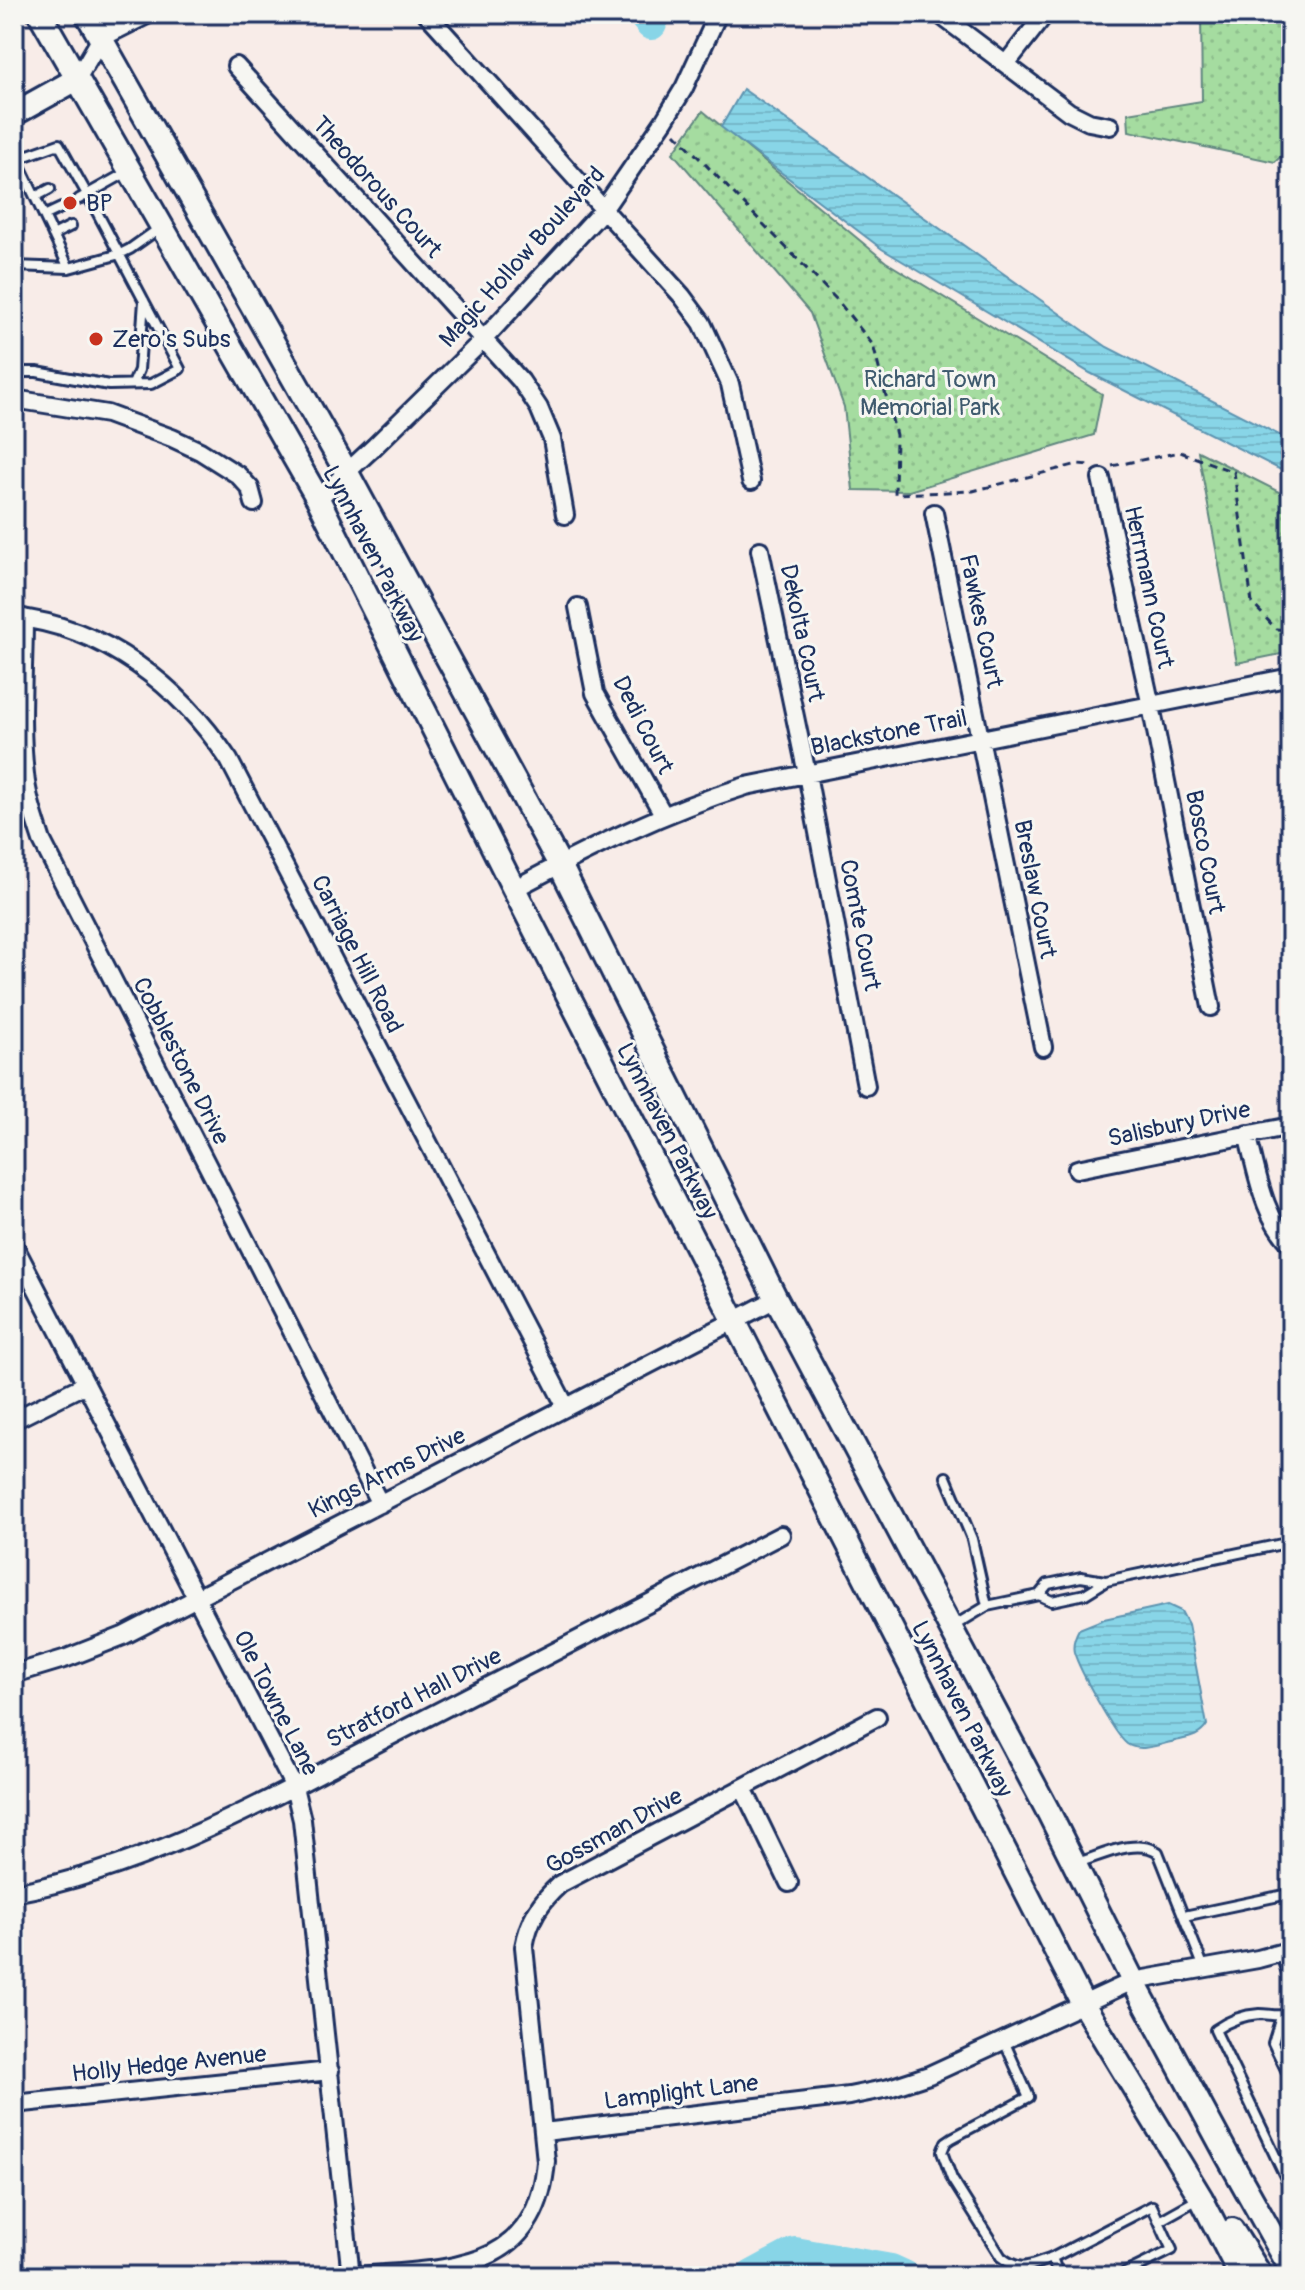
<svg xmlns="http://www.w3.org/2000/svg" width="1305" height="2290" font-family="Pangolin,sans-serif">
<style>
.park{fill:url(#park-dots);stroke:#60867f;stroke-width:2}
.water{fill:url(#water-rules);stroke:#5c93b0;stroke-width:2}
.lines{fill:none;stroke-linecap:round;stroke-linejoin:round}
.river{stroke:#88d5e7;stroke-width:32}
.lane-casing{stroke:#1b2f5e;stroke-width:14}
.street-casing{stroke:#1b2f5e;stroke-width:22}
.secondary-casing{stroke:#1b2f5e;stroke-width:28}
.path{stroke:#1b2f5e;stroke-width:3;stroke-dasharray:8 6;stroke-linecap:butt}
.lane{stroke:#f6f6f2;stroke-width:8}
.street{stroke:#f6f6f2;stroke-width:16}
.secondary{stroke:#f6f6f2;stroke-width:22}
.poi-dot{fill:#c8321e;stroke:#f6f6f2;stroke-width:3}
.labels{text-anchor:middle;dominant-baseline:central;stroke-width:6;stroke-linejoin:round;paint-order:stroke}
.street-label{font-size:24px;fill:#1b2f5e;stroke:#f6f6f2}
.poi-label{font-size:24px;fill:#1b2f5e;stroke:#f6f6f2;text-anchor:start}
.park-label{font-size:24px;fill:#3e5a6e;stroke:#f6f6f2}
</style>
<defs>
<pattern id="park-dots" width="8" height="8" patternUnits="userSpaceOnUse" patternTransform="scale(2)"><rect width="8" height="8" fill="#a5dca0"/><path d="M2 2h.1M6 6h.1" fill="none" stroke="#8dbd8c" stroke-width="1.8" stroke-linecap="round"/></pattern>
<pattern id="water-rules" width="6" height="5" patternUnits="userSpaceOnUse" patternTransform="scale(2)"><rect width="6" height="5" fill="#88d5e7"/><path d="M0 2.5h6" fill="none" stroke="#75b7c9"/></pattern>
</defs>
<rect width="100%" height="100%" fill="#f8ece8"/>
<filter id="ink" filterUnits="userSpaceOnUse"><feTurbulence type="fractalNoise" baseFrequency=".0125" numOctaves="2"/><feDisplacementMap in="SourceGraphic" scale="16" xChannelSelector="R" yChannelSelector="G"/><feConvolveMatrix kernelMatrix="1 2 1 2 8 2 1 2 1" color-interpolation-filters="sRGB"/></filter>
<g filter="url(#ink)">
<path class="park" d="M1201,14H1291V147L1275,162L1129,131L1128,113L1202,101Z
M703,111L886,262L1102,394L1094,435L909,491L853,490L844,407L810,313L673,153Z
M1198,451L1291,498V652L1237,663Z"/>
<path class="water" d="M743,89L1107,347L1291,441V475L1090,373L882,249L721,127Z
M1168,1605L1181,1611L1188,1624L1207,1725C1200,1737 1188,1738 1175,1741C1161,1744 1140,1753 1127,1744C1114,1734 1079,1669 1074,1652C1072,1643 1075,1636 1079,1629L1104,1619Z"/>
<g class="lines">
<path class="river" d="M643,14L651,24
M752,2276L795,2253L891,2270L904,2276"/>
<defs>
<path id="lane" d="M14,153L69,268
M14,160L59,144L97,212L180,369L151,384L109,385L37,372H14
M35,197L50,189
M79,199L129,171
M44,216L61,208
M53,235L71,226
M14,266L69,268L120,254L130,249L161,227
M133,384L139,370L144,301
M946,1477L972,1539L987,1606
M1039,1595L1052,1601L1085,1594L1106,1581L1291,1542
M952,1627L987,1606L1039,1595L1048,1584L1081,1577L1105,1581
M1077,1863C1101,1856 1136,1837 1158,1852L1204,1968
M1184,1916L1284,1895L1291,1896
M1280,1953L1291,1984
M1291,2012C1279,2018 1272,2014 1259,2014C1242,2015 1228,2021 1215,2030L1291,2189
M1281,2017L1273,2043L1291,2080
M1004,2041L1029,2097L952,2138L946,2142L942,2152L952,2179L1001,2257C1021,2273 1029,2266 1052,2258
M1159,2221L1200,2198
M1059,2276L1052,2258L1152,2206L1172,2250L1119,2276"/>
<path id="street" d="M427,14L682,296L702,323L730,384L751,481
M939,14L1069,112L1089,122L1110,126
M101,38L149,14
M1006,64L1045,14
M236,66L521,381L539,408L552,439L565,515
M77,79L101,38L111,14
M14,399L107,414L172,438L200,451L238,475L250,488L254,503
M1101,478L1151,706L1211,1007
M318,499L375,446L483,340L603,210L664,121L684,88L718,14
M934,513L1043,1047
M760,550L807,774L866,1086
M578,607L595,693L664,816
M14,617C105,627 180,686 229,760L566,1407
M24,618C24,669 19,723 25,774C27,797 35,819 42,841L380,1504
M514,889C588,849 665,811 746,786L1291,677
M1247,1134C1257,1171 1263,1217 1291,1244
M1077,1169L1291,1126
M14,1245L294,1787L302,1820L351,2276
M14,1420L86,1384
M14,1674L67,1658L123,1636L776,1299
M743,1788L789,1883
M14,1893C148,1868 268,1800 387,1738C519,1670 650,1603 781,1535
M14,2104L330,2071
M544,2132L849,2096L889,2088L929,2075L1133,1981L1258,1959L1291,1950
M359,2276C446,2268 537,2275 546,2161L524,1947C529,1919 540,1902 560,1884L877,1717"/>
<path id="secondary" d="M40,14L318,499L514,889L1083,2004L1201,2198L1241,2276
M87,14L347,473L560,865L776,1299L1049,1813L1133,1981L1227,2155L1291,2269
M14,114L77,79
M1232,2230L1261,2276"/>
</defs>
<use href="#lane" class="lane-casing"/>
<use href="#street" class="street-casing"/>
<use href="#secondary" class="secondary-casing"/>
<path class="path" d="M675,133L838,301L873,345L896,435L895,494L973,491L1078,464L1089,465
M1112,466L1180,452L1234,472L1252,603L1276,629L1291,630"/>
<use href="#lane" class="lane"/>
<use href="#street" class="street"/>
<use href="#secondary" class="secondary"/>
</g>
</g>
<g class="poi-dot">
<circle cx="70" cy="203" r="8"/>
<circle cx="96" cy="339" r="8"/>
</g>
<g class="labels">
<g class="street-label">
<text transform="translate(377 187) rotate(48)">Theodorous Court</text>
<text transform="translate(522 257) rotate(-48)">Magic Hollow Boulevard</text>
<text transform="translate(373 554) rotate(63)">Lynnhaven Parkway</text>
<text transform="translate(1149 587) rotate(78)">Herrmann Court</text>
<text transform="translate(981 621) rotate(78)">Fawkes Court</text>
<text transform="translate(802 633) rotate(78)">Dekolta Court</text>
<text transform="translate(643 725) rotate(63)">Dedi Court</text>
<text transform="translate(889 733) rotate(-11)">Blackstone Trail</text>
<text transform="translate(1205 852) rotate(79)">Bosco Court</text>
<text transform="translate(1035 889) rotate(79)">Breslaw Court</text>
<text transform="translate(860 925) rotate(79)">Comte Court</text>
<text transform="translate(357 954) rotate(63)">Carriage Hill Road</text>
<text transform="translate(181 1061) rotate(63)">Cobblestone Drive</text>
<text transform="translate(1179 1124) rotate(-12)">Salisbury Drive</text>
<text transform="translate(667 1131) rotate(63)">Lynnhaven Parkway</text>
<text transform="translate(387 1473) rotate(-27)">Kings Arms Drive</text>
<text transform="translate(414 1698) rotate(-27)">Stratford Hall Drive</text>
<text transform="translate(276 1703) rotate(63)">Ole Towne Lane</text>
<text transform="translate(962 1709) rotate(63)">Lynnhaven Parkway</text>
<text transform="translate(614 1831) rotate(-29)">Gossman Drive</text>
<text transform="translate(169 2064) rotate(-6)">Holly Hedge Avenue</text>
<text transform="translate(681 2092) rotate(-7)">Lamplight Lane</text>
</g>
<g class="poi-label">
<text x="86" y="203">BP</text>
<text x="112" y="339">Zero's Subs</text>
</g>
<g class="park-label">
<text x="930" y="379">Richard Town<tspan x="930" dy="28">Memorial Park</tspan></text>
</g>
</g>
<rect width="1305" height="2290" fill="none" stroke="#f6f6f2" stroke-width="48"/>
<rect x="24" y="24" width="1257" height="2242" fill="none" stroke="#1b2f5e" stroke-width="3" filter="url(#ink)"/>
</svg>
